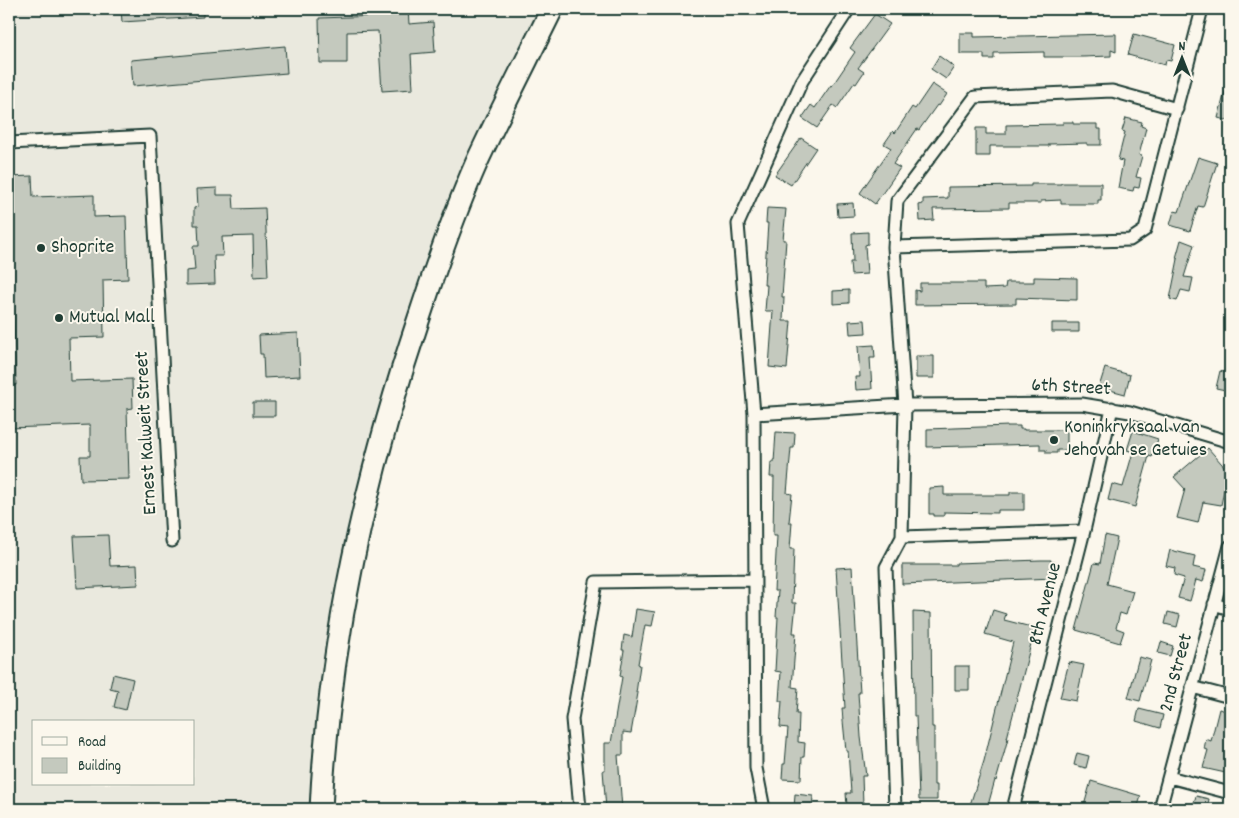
<svg xmlns="http://www.w3.org/2000/svg" width="1239" height="818" font-family="Dekko,sans-serif">
<style>
.built{fill:#eae9de;fill-rule:evenodd}
.building{fill:#c4c9be;stroke:#1f3d34}
.lines{fill:none;stroke-linecap:round;stroke-linejoin:round}
.street-casing{stroke:#1f3d34;stroke-width:15}
.highway-casing{stroke:#1f3d34;stroke-width:25}
.street{stroke:#fbf7ec;stroke-width:11}
.highway{stroke:#fbf7ec;stroke-width:21}
.poi-dot{fill:#1f3d34;stroke:#fbf7ec;stroke-width:2}
.labels{text-anchor:middle;dominant-baseline:central;stroke-width:4;stroke-linejoin:round;paint-order:stroke}
.poi-label{font-size:20px;fill:#1f3d34;stroke:#fbf7ec;text-anchor:start}
.street-label{font-size:20px;fill:#1f3d34;stroke:#fbf7ec}
</style>
<rect width="100%" height="100%" fill="#fbf7ec"/>
<filter id="ink" filterUnits="userSpaceOnUse"><feTurbulence type="fractalNoise" baseFrequency=".02" numOctaves="2"/><feDisplacementMap in="SourceGraphic" scale="10" xChannelSelector="R" yChannelSelector="G"/><feConvolveMatrix kernelMatrix="1 2 1 2 8 2 1 2 1" color-interpolation-filters="sRGB"/></filter>
<g filter="url(#ink)">
<path class="built" d="M9,9H552L476,164L361,519L321,809H9ZM34,722H194V784H34Z"/>
<path class="building" d="M121,9H203V17L122,22Z
M408,9L409,24L433,22L435,52L411,54L413,89L382,91L378,31L347,32V63H320L319,18L377,16V11Z
M875,14L890,24L858,68L864,72L856,84L854,83L837,108L833,105L817,128L802,118L811,105L815,108L831,85L832,86L855,52L850,48Z
M960,33H974V37L1116,34V52L1111,50V56L1083,57H1044V52L994,53V59H984V54H960Z
M1134,34L1175,45L1171,61L1166,60L1165,65L1128,55Z
M285,46L287,73L133,86L131,60Z
M939,56L954,67L946,79L931,69Z
M932,84L947,94L939,106L937,105L919,130L917,129L893,164L900,168L875,204L860,193L891,148L884,144L893,131L895,133L912,107L915,109Z
M1227,84H1230V121L1218,118Z
M1126,118L1142,122L1141,126L1146,128L1139,155L1142,156L1136,177L1141,178L1139,188L1134,187L1133,191L1118,188L1123,161L1118,160L1125,132L1122,131Z
M1063,122H1073V124H1097V129H1101V145H1087V143L1049,144V146H990V156H976V128H986V134H1006V125L1063,124Z
M801,138L816,148L791,185L775,175Z
M1198,157L1217,163L1203,207L1198,206L1190,231L1170,225L1174,211L1179,212Z
M32,176L33,197L94,195V217L126,216L128,279L103,280L104,337L69,338L70,381L132,379L133,408L127,409L129,479L81,480L80,456H90V425L9,428V385H16L13,284H9V177Z
M1061,183H1101V200H1098V204H1061V200L1041,201V203H1009V208L933,209L934,220L920,221L919,205L923,204V199L948,198V187L1031,186V184H1061Z
M217,188V195H233L234,209L265,208L268,276L254,277L253,236L222,237L223,256H214L215,284L186,285V271L195,270L193,246H199L198,225H194V208L198,207L197,189Z
M853,203L854,216L838,217L837,204Z
M767,208L786,209L783,240H786L782,297H784L783,321H791L787,369L769,367L773,311H765L767,285H764L768,223H766Z
M868,232V244L865,245L867,274L851,275L850,262H853L852,233Z
M1181,240L1194,245L1184,277L1193,278L1190,292L1181,290L1177,301L1170,299L1178,259L1176,258Z
M1034,277L1077,278V300L1016,298V304L915,305V290L920,291V283H984V289L1005,288L1006,282H1034Z
M849,290V303L833,304V291Z
M865,320L866,333L850,334L849,321Z
M1052,323H1079V332H1052Z
M298,333L300,376L264,378L263,354H260L259,335Z
M874,345L875,358H870L872,389L856,390L855,377H860L858,346Z
M916,356H934V378H916Z
M1105,368L1130,375L1125,394L1099,387Z
M1220,371L1230,374V391L1216,388Z
M253,402H275V416H253Z
M1009,426H1020V429H1024V430H1067V450H1057V453H1046V450H1040V444L927,447V429Z
M1133,431L1158,439L1152,457L1149,456L1135,507L1108,500L1112,484L1123,487L1133,452L1127,450Z
M776,432L795,433L794,448H791L787,493L792,494L789,522H792L790,549H794L792,603H796L793,633H796L792,687L798,688L796,714H799L798,742L805,743L804,757H802L801,780L782,779L783,764H785L788,728L780,727L782,701H779L781,672L775,671L778,617H776L778,591H774L777,536H773L774,477H770L771,462H774Z
M1208,448L1228,471L1221,505L1203,502L1198,523L1177,518L1185,489L1174,477Z
M944,487V495H1010V492H1024V510H998V513L944,512V516H934V514H929V488Z
M108,535L110,566L137,565L138,585L77,588L74,536Z
M1105,535L1117,538L1107,584L1133,591L1126,615L1120,613L1116,628L1124,631L1120,643L1076,630L1094,563L1100,564Z
M1170,550L1195,556L1193,567L1206,570L1203,582L1196,580L1190,601L1178,598L1184,578L1174,575L1175,568L1166,566Z
M1041,560H1051V562H1055V578L902,584V565H956V563Z
M852,567L860,693H858L861,737L866,776H862L863,805L847,806L846,793H851L848,751H846L843,721L842,708H845L836,568Z
M636,609L655,612L652,626L645,625L638,664L640,665L636,693H638L631,733L623,732V755H618L622,809H606L603,770H605V743H611L622,677L620,676L624,650H622L624,635L632,637Z
M993,610L1006,614L1004,620L1035,628L1007,738H1008L1004,753L996,781L995,780L987,809H985L970,805L984,761L1013,642L985,634Z
M913,612L931,613L932,727H934V785H937V800H919L916,716H914Z
M1168,612L1180,615L1177,627L1165,624Z
M1161,642L1173,646L1170,656L1158,653Z
M1139,657L1151,660L1140,701L1128,698Z
M1069,662L1084,665L1076,701L1060,698Z
M955,666H969V690H955Z
M113,674L133,679L126,710L114,707L118,690L110,688Z
M1139,709L1163,715L1160,728L1136,721Z
M1219,709L1230,712V774L1203,768L1208,750L1204,749L1206,739L1211,741Z
M1077,753L1089,756L1086,768L1074,765Z
M1091,781L1141,796L1137,809H1083Z
M795,794L813,796L812,809H794Z
M1196,796L1209,799L1207,809H1192Z"/>
<g class="lines">
<defs>
<path id="street" d="M9,143L150,136L172,541
M894,247L1130,240L1145,230L1202,9
M754,414L905,405L1082,404L1130,412L1230,442
M902,537L1084,531
M1214,604L1230,609
M1192,687L1230,697
M1169,777L1230,793
M580,809L572,719L596,582L755,580
M764,809L756,768L754,414L738,224L802,81L849,9
M895,809L886,567L902,537L905,405L894,247L897,201L975,97L1112,91L1177,109
M1013,809L1084,531L1112,408
M1160,809L1230,546"/>
<path id="highway" d="M321,809C329,640 365,479 419,318C436,266 454,214 476,164C500,112 527,60 552,9"/>
</defs>
<use href="#street" class="street-casing"/>
<use href="#highway" class="highway-casing"/>
<use href="#street" class="street"/>
<use href="#highway" class="highway"/>
</g>
</g>
<g class="poi-dot">
<circle cx="41" cy="248" r="5"/>
<circle cx="59" cy="318" r="5"/>
<circle cx="1054" cy="440" r="5"/>
</g>
<g class="labels">
<g class="poi-label">
<text x="51" y="248">Shoprite</text>
<text x="69" y="318">Mutual Mall</text>
<text x="1064" y="428">Koninkryksaal van<tspan x="1064" dy="23">Jehovah se Getuies</tspan></text>
</g>
<g class="street-label">
<text transform="translate(1071 388) rotate(3)">6th Street</text>
<text transform="translate(147 433) rotate(-93)">Ernest Kalweit Street</text>
<text transform="translate(1046 604) rotate(-76)">8th Avenue</text>
<text transform="translate(1177 673) rotate(-75)">2nd Street</text>
</g>
</g>
<rect width="1239" height="818" fill="none" stroke="#fbf7ec" stroke-width="30"/>
<rect x="15" y="15" width="1209" height="788" fill="none" stroke="#1f3d34" stroke-width="2" filter="url(#ink)"/>
<rect x="32" y="720" width="162" height="65" fill="#fbf7ec" stroke="#a3ada2"/>
<rect x="42" y="737" width="25" height="8" fill="#fbf7ec" stroke="#a3ada2"/>
<text x="78" y="746" font-size="15" fill="#1f3d34">Road</text>
<rect x="42" y="758" width="25" height="15" fill="#c4c9be" stroke="#a3ada2"/>
<text x="78" y="770" font-size="15" fill="#1f3d34">Building</text>
<g transform="translate(1182 58)" stroke="#fbf7ec" stroke-width="4" paint-order="stroke">
<path d="M0-4L9 19L0 12L-9 19Z" fill="#1f3d34"/>
<text y="-8" font-size="14" font-weight="bold" text-anchor="middle" fill="#1f3d34">N</text>
</g>
</svg>
